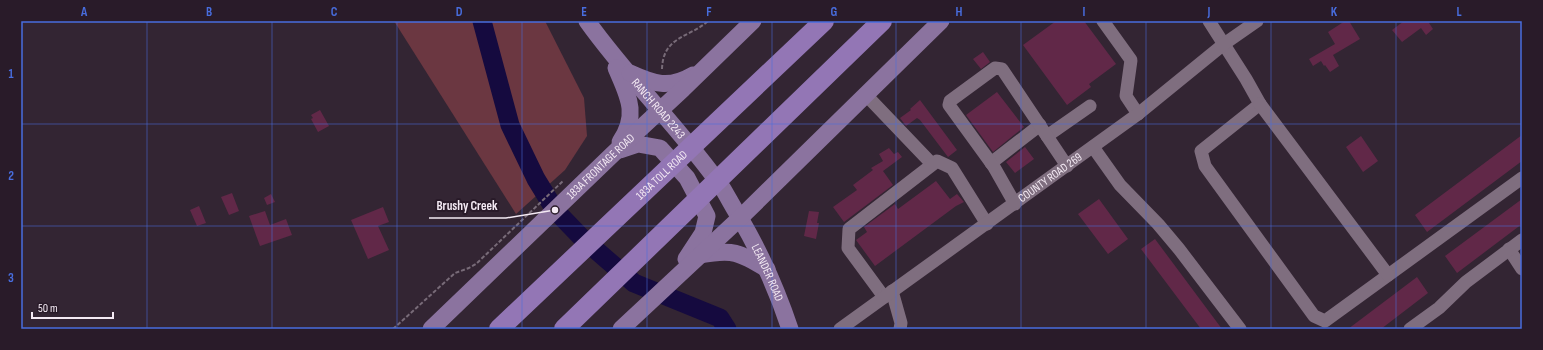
<svg xmlns="http://www.w3.org/2000/svg" width="1543" height="350" font-family="'Sofia Sans Condensed',sans-serif">
<style>
.green{fill:#6b3741}
.lines{fill:none;stroke-linecap:round;stroke-linejoin:round}
.river{stroke:#150a3f;stroke-width:19}
.building{fill:#612848}
.path{stroke:#786b78;stroke-width:2;stroke-dasharray:4 2;stroke-linecap:butt}
.minor{stroke:#7f6e7f;stroke-width:13}
.major{stroke:#8b739f;stroke-width:17}
.highway{stroke:#9376b5;stroke-width:20}
.grid{fill:none;stroke:#486dde;stroke-width:1;stroke-opacity:0.55}
.labels{text-anchor:middle;dominant-baseline:central;stroke-width:4;stroke-linejoin:round;paint-order:stroke}
.street-label{font-size:12px;fill:#f4eaf4;stroke:#291b29}
.leader{fill:none;stroke:#f4eaf4;stroke-width:1.5}
.callout-dot{fill:#f4eaf4;stroke:#291b29;stroke-width:1.5}
.callout-label{font-size:13px;text-anchor:middle;font-weight:bold;fill:#f4eaf4;stroke:#291b29;stroke-width:4;stroke-linejoin:round;paint-order:stroke}
.neatline{fill:none;stroke:#486dde;stroke-width:1.5}
.grid-label{font-size:13px;text-anchor:middle;font-weight:bold;fill:#486dde}
</style>
<rect width="100%" height="100%" fill="#332533"/>
<path class="green" d="M394,21H545L584,98L587,136L565,170L516,214Z"/>
<g class="lines">
<path class="river" d="M482,21L510,125L536,179L555,210L582,238L634,283L720,318L727,329"/>
</g>
<path class="building" d="M1056,21H1084L1116,64L1089,84L1091,87L1067,105L1023,45Z
M1345,21H1349L1360,39L1333,55L1339,66L1330,72L1325,65L1324,66L1321,61L1313,66L1309,59L1335,44L1328,32Z
M1404,21H1431L1429,23L1433,29L1426,35L1421,28L1402,42L1392,30Z
M983,52L990,62L981,69L973,59Z
M997,92L1024,127L993,152L966,115Z
M920,100L957,150L948,157L920,120L917,118L906,126L900,118L911,110L910,109Z
M320,110L329,126L318,132L311,119L313,118L311,115Z
M1522,135V161L1427,232L1415,215Z
M1361,136L1378,161L1363,172L1346,147Z
M1025,147L1034,159L1015,173L1006,162Z
M889,148L894,154L898,152L902,157L883,171L893,185L844,222L833,207L857,190L853,185L873,170L871,168L883,161L879,154Z
M936,181L950,199L957,194L964,202L956,206L875,266L856,240L867,232L864,227L895,204L898,209Z
M232,193L239,211L229,215L221,197Z
M271,194L275,202L267,205L264,198Z
M1099,199L1128,239L1108,254L1078,214Z
M1522,199V224L1457,273L1445,256Z
M199,206L206,223L197,226L190,210Z
M383,207L389,222L378,226L389,250L368,259L351,220Z
M265,211L270,225L286,219L292,235L260,246L249,216Z
M809,211L819,212L817,223H819L816,239L804,236Z
M1155,239L1222,329H1201L1141,249Z
M1417,277L1428,293L1381,329H1348Z"/>
<g class="lines">
<path class="path" d="M662,69C663,36 689,38 708,21
M393,329L455,273L469,268L476,264L563,181"/>
<g class="minor">
<path d="M1103,21L1131,60L1126,96L1138,114"/>
<path d="M1209,21L1246,79L1260,104L1201,151L1205,166L1314,316L1325,321L1522,178"/>
<path d="M866,95L932,164"/>
<path d="M1260,104L1388,275"/>
<path d="M1047,136L1090,106"/>
<path d="M1093,147L1120,185L1158,224L1179,249L1240,329"/>
<path d="M991,163L1040,125"/>
<path d="M1015,204L994,167L949,105L950,101L995,68L1002,69L1067,166"/>
<path d="M1509,249L1522,269"/>
<path d="M892,291L901,323L900,329"/>
<path d="M884,297L848,248L849,229L937,161L952,168L987,224"/>
<path id="s1" d="M840,329L1138,114L1224,44L1257,21"/>
<path d="M1410,329L1439,308L1466,282L1522,240"/>
</g>
<g class="major">
<path id="s2" d="M587,21C629,80 682,130 723,189C729,199 734,209 740,218C761,254 777,290 790,329"/>
<path d="M616,68C628,96 639,114 620,142"/>
<path d="M630,73C654,84 669,89 693,75"/>
<path d="M620,150L638,144L660,148L687,178L707,216L703,233L686,259"/>
<path d="M700,255C733,249 739,252 767,269"/>
<path id="s3" d="M431,329L614,153L683,89L753,21"/>
<path d="M621,329L740,218L941,21"/>
</g>
<g class="highway">
<path id="s4" d="M499,329L824,21"/>
<path d="M564,329L882,21"/>
</g>
</g>
<path class="grid" d="M147,21V329M272,21V329M397,21V329M522,21V329M647,21V329M772,21V329M896,21V329M1021,21V329M1146,21V329M1271,21V329M1396,21V329M21,124H1522M21,226H1522"/>
<g class="labels">
<g class="street-label">
<text stroke="none"><textPath href="#s2" startOffset="113">RANCH ROAD 2243</textPath></text>
<text stroke="none"><textPath href="#s3" startOffset="235">183A FRONTAGE ROAD</textPath></text>
<text stroke="none"><textPath href="#s4" startOffset="224">183A TOLL ROAD</textPath></text>
<text stroke="none"><textPath href="#s1" startOffset="259">COUNTY ROAD 269</textPath></text>
<text stroke="none"><textPath href="#s2" startOffset="311">LEANDER ROAD</textPath></text>
</g>
</g>
<path class="leader" d="M555 210L506 218H429"/>
<circle class="callout-dot" cx="555" cy="210" r="4"/>
<g class="callout-label">
<text x="467" y="210">Brushy Creek</text>
</g>
<rect width="1543" height="350" fill="none" stroke="#291b29" stroke-width="44"/>
<path d="M32 312v6h81v-6" fill="none" stroke="#f4eaf4" stroke-width="2"/>
<text x="38" y="312" font-size="12" fill="#f4eaf4" stroke="#291b29" stroke-width="3" paint-order="stroke">50 m</text>
<rect x="22" y="22" width="1499" height="306" class="neatline"/>
<g class="grid-label">
<text x="84" y="16">A</text>
<text x="209" y="16">B</text>
<text x="334" y="16">C</text>
<text x="459" y="16">D</text>
<text x="584" y="16">E</text>
<text x="709" y="16">F</text>
<text x="834" y="16">G</text>
<text x="959" y="16">H</text>
<text x="1084" y="16">I</text>
<text x="1209" y="16">J</text>
<text x="1334" y="16">K</text>
<text x="1459" y="16">L</text>
<text x="11" y="78">1</text>
<text x="11" y="180">2</text>
<text x="11" y="282">3</text>
</g>
</svg>
